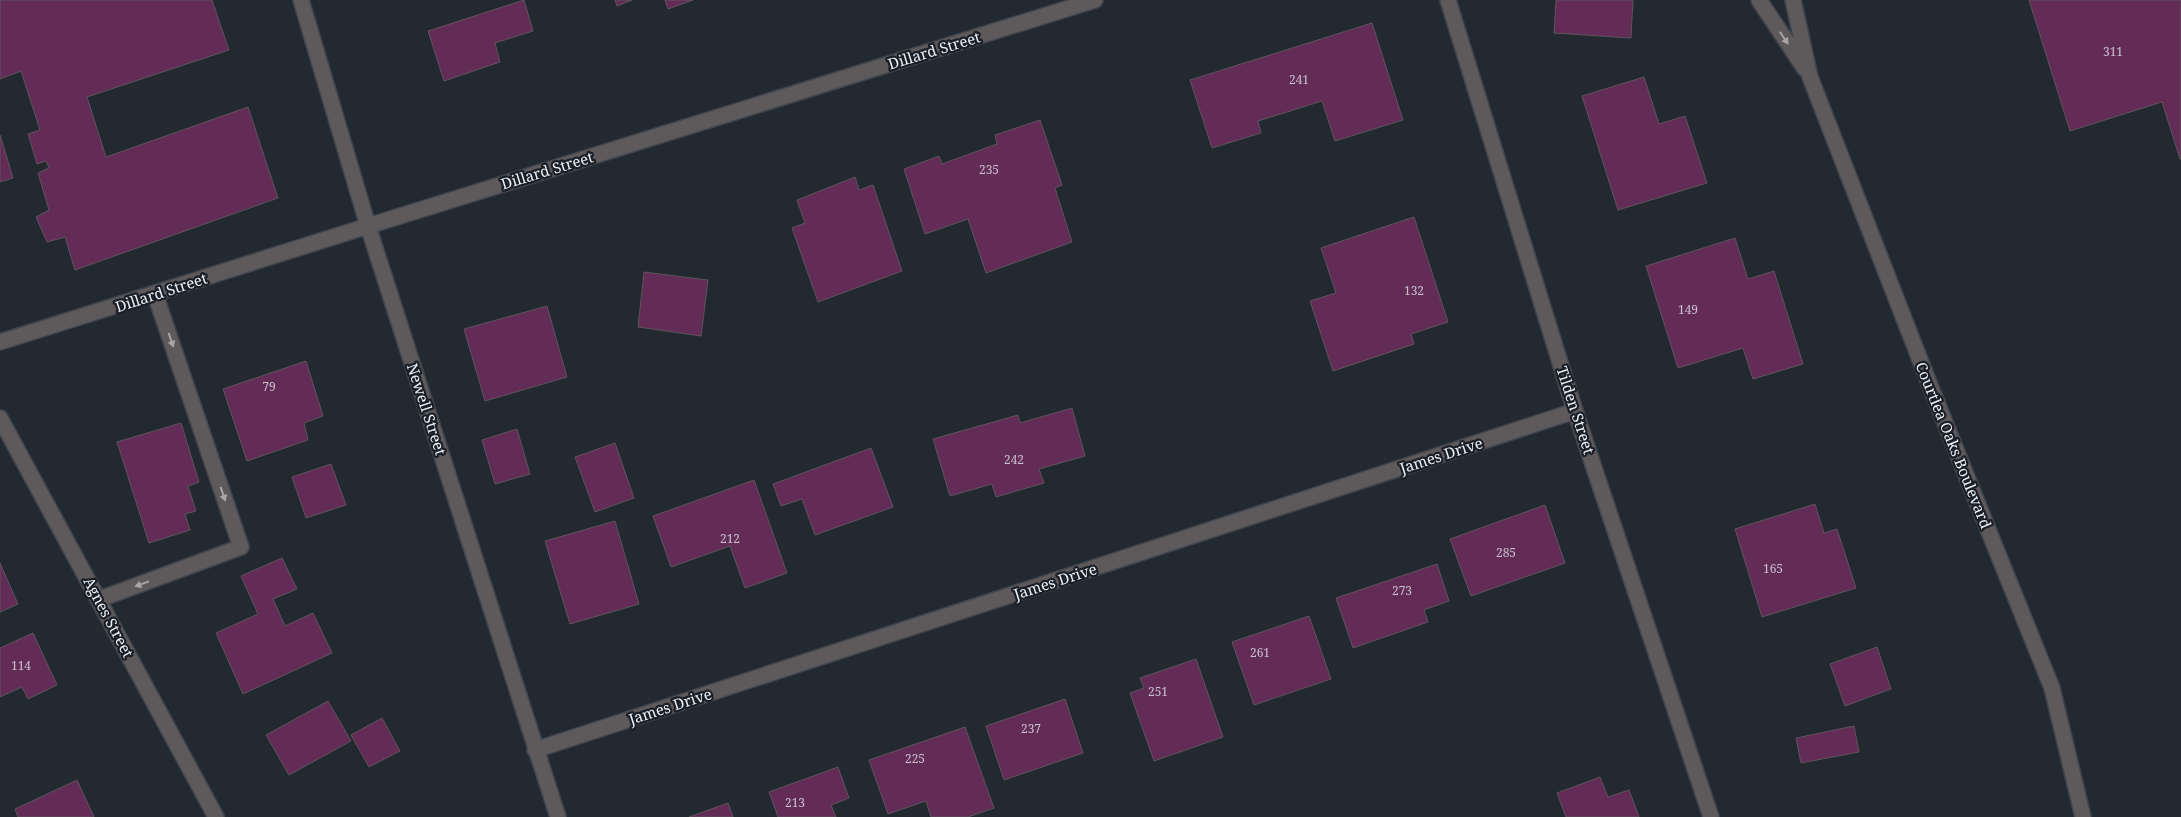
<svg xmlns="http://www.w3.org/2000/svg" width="2181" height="817" font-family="'Noto Serif',serif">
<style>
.building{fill:#632c57;stroke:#5e545b}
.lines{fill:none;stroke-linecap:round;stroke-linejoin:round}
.lane-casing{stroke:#3f454d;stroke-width:18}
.street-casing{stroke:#3f454d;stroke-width:18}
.lane{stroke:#5e595a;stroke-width:15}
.street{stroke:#5e595a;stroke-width:15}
.oneway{fill:#a6a5a8}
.labels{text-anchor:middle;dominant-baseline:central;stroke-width:4.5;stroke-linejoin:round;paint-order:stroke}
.number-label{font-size:12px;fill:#cac0ce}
.street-label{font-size:15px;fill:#edf1f6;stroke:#1a1f27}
</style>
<rect width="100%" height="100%" fill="#232931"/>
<path class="building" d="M0,0H212L229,50L87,97L106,157L248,107L278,198L75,270L65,237L47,242L36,217L49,210L38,173L49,168L46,161L37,164L28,134L40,130L21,71L0,79Z
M524,0L533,31L495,43L500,62L444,81L428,31Z
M615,0H632L617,6Z
M665,0H693L668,9Z
M1556,0H1633L1631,38L1554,33Z
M2029,0H2181V159H2180L2162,102L2070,131Z
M1372,23L1403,120L1335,141L1322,101L1258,121L1261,133L1212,148L1190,80Z
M1644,77L1659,124L1685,116L1707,183L1618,210L1582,96Z
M1040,120L1062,185L1055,188L1072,242L986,273L968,219L925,234L904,169L939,156L942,164L997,144L995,135Z
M0,135L13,178L0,182Z
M855,177L859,190L873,185L902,271L818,302L792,228L805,223L797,200Z
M1414,217L1448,322L1411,334L1414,344L1333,371L1310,301L1336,293L1321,248Z
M1735,238L1748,279L1774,271L1803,364L1753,379L1743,348L1678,368L1646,266Z
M644,272L708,280L701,336L638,327Z
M547,306L567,377L485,401L464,329Z
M306,361L323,416L304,423L308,440L247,461L223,389Z
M1072,408L1085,456L1039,469L1044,483L996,497L992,484L950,496L933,439L1018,415L1020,423Z
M181,423L199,482L188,486L196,511L185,514L190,530L149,543L117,442Z
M517,429L530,474L495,484L482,440Z
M615,443L634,498L595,512L575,457Z
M871,448L893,507L815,535L802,499L781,506L773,484Z
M331,464L346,505L306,518L292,477Z
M754,480L787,573L745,588L730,546L671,567L653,516Z
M1815,504L1824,533L1837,529L1856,588L1762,617L1735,529Z
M1545,505L1565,563L1471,596L1450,539Z
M615,521L639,604L570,624L545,541Z
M282,558L297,589L273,599L285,626L313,613L332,653L243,694L216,633L258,614L241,576Z
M0,563L18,604L0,612Z
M1437,564L1449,601L1424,610L1428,622L1353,648L1336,598Z
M1309,616L1331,679L1254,705L1232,642Z
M33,633L57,685L28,699L22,687L0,697V648Z
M1877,647L1891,689L1845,706L1830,664Z
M1196,659L1223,737L1154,761L1130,693L1144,688L1140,678Z
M1065,699L1083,753L1004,780L986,726Z
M328,701L351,741L289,775L266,735Z
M382,718L400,751L369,767L351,735Z
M1854,726L1859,752L1801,763L1796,738Z
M965,727L994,808L968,817H931L926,801L888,814L869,760Z
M838,767L849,798L831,805L836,817H778L769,792Z
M1600,777L1608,797L1629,790L1639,817H1566L1557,793Z
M77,780L94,817H18L15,809Z
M728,803L733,817H689Z"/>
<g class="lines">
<defs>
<path id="lane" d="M100,599L241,547L155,294"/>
<path id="street" d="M301,0L368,226L558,817
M1448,0L1575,411L1711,817
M1759,0L1805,69
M1793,0L1810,77L1929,383L2052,688L2083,817
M0,342L368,226L1095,0
M0,418L216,817
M535,750L1575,411"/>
</defs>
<use href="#lane" class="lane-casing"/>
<use href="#street" class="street-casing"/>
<use href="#lane" class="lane"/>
<use href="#street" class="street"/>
</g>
<defs><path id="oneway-solid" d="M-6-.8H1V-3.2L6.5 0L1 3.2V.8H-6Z" transform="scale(1.25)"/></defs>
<g class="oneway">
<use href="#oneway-solid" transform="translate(1784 38) rotate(56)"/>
<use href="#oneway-solid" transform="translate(171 340) rotate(71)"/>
<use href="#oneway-solid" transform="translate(223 494) rotate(71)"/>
<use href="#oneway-solid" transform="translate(142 584) rotate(160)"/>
</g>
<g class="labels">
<g class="number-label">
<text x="2113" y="51">311</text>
<text x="1299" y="79">241</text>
<text x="989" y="169">235</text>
<text x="1414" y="290">132</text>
<text x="1688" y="309">149</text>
<text x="269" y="386">79</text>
<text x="1014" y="459">242</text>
<text x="730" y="538">212</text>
<text x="1506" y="552">285</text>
<text x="1773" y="568">165</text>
<text x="1402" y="590">273</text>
<text x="1260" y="652">261</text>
<text x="21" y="665">114</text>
<text x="1158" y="691">251</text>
<text x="1031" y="728">237</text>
<text x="915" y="758">225</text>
<text x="795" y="802">213</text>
</g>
<g class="street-label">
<text transform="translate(934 50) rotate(-17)">Dillard Street</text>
<text transform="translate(547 170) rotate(-17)">Dillard Street</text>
<text transform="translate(161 292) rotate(-18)">Dillard Street</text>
<text transform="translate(427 409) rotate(72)">Newell Street</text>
<text transform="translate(1576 410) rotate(72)">Tilden Street</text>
<text transform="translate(1954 445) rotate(68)">Courtlea Oaks Boulevard</text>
<text transform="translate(1441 455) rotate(-18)">James Drive</text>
<text transform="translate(1055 581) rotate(-18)">James Drive</text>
<text transform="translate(109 617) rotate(62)">Agnes Street</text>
<text transform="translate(670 706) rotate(-18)">James Drive</text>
</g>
</g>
</svg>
